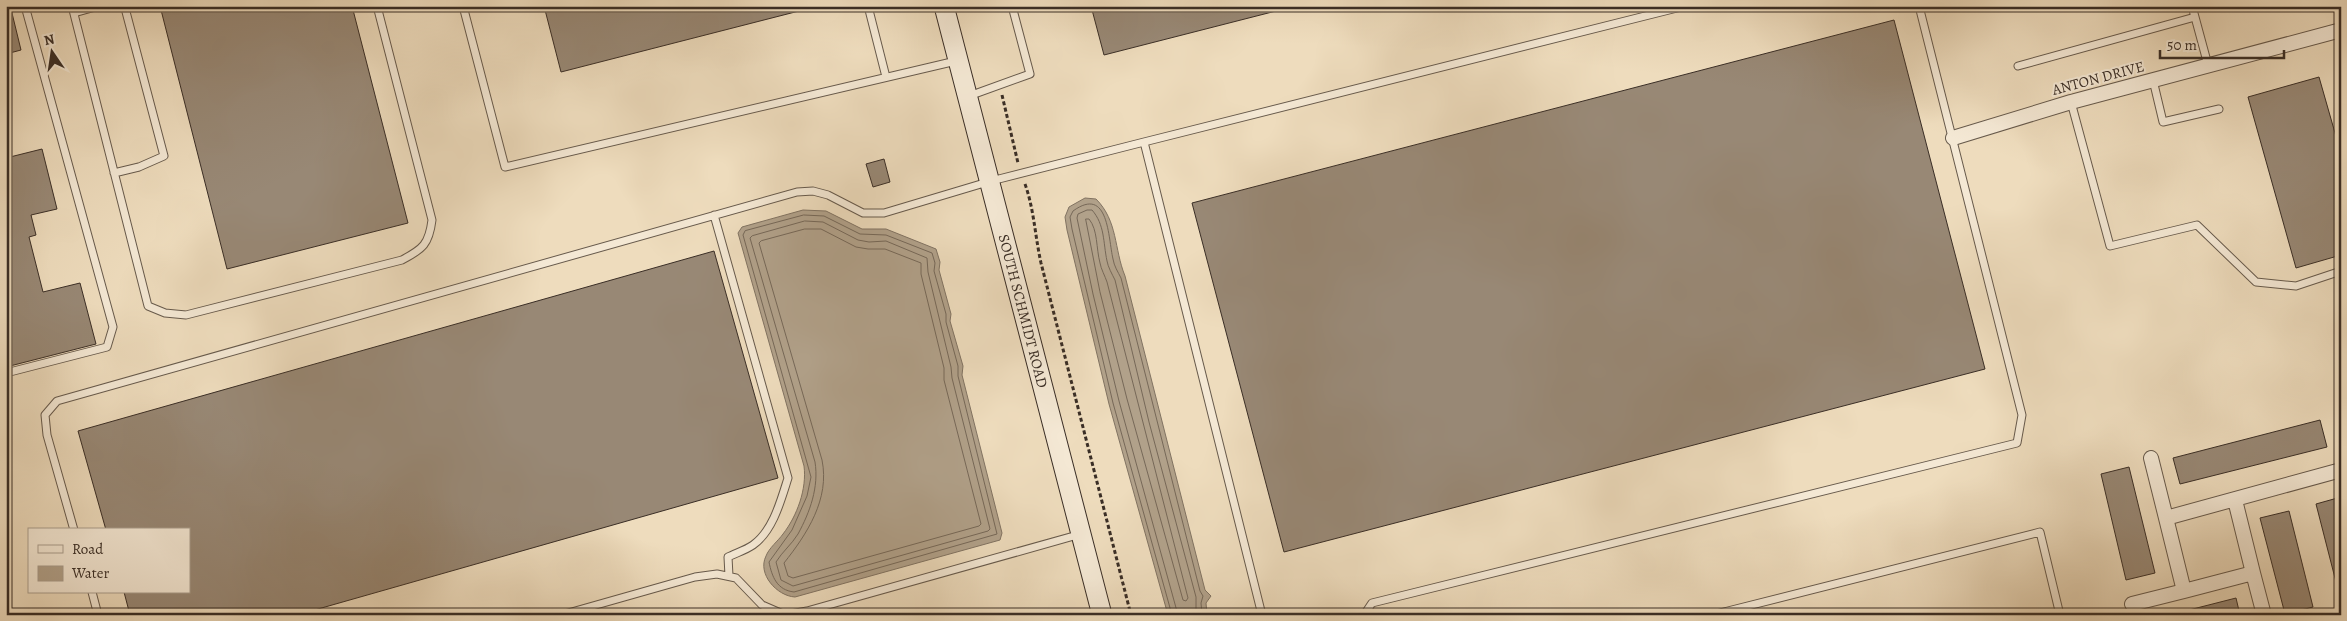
<svg xmlns="http://www.w3.org/2000/svg" width="2347" height="621" font-family="Alegreya,serif">
<style>
.water{fill:#b1a18a;stroke:#817362}
.lines{fill:none;stroke-linecap:round;stroke-linejoin:round}
.shore{stroke:#766858;stroke-width:1}
.building{fill:#988875;stroke:#3a2e26}
.lane-casing{stroke:#675a4c;stroke-width:9}
.street-casing{stroke:#675a4c;stroke-width:16}
.secondary-casing{stroke:#3a2e26;stroke-width:21}
.path{stroke:#3a2e26;stroke-width:3;stroke-dasharray:4 2.5;stroke-linecap:butt}
.lane{stroke:#f4e8d4;stroke-width:7}
.street{stroke:#f4e8d4;stroke-width:14}
.secondary{stroke:#f4e8d4;stroke-width:19}
.labels{text-anchor:middle;dominant-baseline:central;stroke-width:4;stroke-linejoin:round;paint-order:stroke}
.street-label{font-size:15px;fill:#3a2e26;stroke:#f4e8d4}
</style>
<rect width="100%" height="100%" fill="#eedcbd"/>
<filter id="stains"><feTurbulence type="fractalNoise" baseFrequency=".004" numOctaves="4"/><feColorMatrix values="0 0 0 0 .2 0 0 0 0 .09 0 0 0 0 .02 0 0 0 .5 -.17"/></filter>
<radialGradient id="worn" r=".72"><stop offset=".6" stop-color="#630" stop-opacity="0"/><stop offset="1" stop-color="#630" stop-opacity=".3"/></radialGradient>
<path class="water" d="M1085,198L1096,199C1118,221 1114,249 1125,276L1205,590L1211,596L1206,603L1207,615H1168L1109,404L1067,230L1065,217L1069,207Z
M803,210L826,211L862,229H886L936,249L940,262L939,270L951,314L950,321L963,366L962,375L1002,533L1000,540L795,597C777,596 757,574 766,556C769,548 778,541 783,534C797,516 807,489 804,466L738,233L742,227Z"/>
<g class="lines">
<path class="shore" d="M804,215L824,216L860,234L886,235L932,253L935,263L934,271L946,314V322L958,366V376L997,534L794,592C777,590 772,577 769,562L792,530L807,496L811,477L743,235L745,231Z
M1086,219H1089C1098,230 1096,248 1100,263C1101,269 1105,276 1107,282L1188,598L1186,601L1183,600L1127,399L1100,292Z
M805,221L823,222L858,240L869,242L886,241L927,258L928,272L951,367L952,378L990,529L988,531L793,586L781,580L776,562C782,552 792,544 798,534C810,512 819,487 815,462L750,238L752,236Z
M805,229H821L856,247L868,249H885L921,263V274L944,368V380L981,524L979,526L793,578L788,576L784,563C807,534 830,499 822,460L759,243L761,241Z
M1172,615L1113,403L1072,229L1070,217L1073,211C1109,185 1108,238 1113,259C1114,266 1118,272 1121,278L1200,591L1203,596L1201,603L1202,615
M1178,615L1119,401L1093,294L1077,218L1078,214L1087,210H1092C1105,225 1103,242 1107,261C1108,267 1112,274 1115,280L1149,422L1196,597V615"/>
</g>
<path class="building" d="M160,6H352L408,223L227,269Z
M544,6H798L799,11L561,72Z
M1091,6H1275L1276,11L1104,55Z
M6,9H11L21,50L6,54Z
M1894,20L1985,369L1284,552L1192,203Z
M2319,77L2341,154V255L2296,268L2248,97Z
M42,149L57,209L31,215L36,235L29,237L43,292L80,283L96,344L6,367V158Z
M884,159L890,182L873,187L866,164Z
M714,251L778,478L297,615H130L124,592H189V530H106L78,431Z
M2320,420L2327,447L2180,484L2173,458Z
M2129,467L2155,573L2126,580L2101,474Z
M2341,497V581L2336,582L2316,504Z
M2289,511L2313,607L2285,614L2260,518Z
M2236,598L2240,615H2189V610Z"/>
<g class="lines">
<defs>
<path id="lane" d="M72,6L148,306L165,313L186,315L402,260C423,249 429,244 432,220L377,6
M463,6L505,167L956,61
M868,6L886,77
M2192,6L2195,17
M74,13L99,6
M2018,66L2195,17L2208,65
M2153,80L2163,122L2219,109
M969,96L1030,74L1012,6
M2071,102L2110,246L2197,225L2256,282L2296,286L2341,271
M1144,142L1685,6
M114,173L139,167L164,156L125,8L118,6
M714,215L788,478C781,500 773,531 753,545C746,550 736,553 728,557L729,576
M6,373L107,347L113,327L25,6
M74,530L47,435L45,415L57,401L797,192L813,191L828,195L863,213H884L991,181L1144,142L1262,615
M92,592L98,615
M561,615L695,577L717,574L736,578L762,605L785,615L807,611L1081,534
M1364,615L1372,603L2017,443L2022,415L1919,6
M1712,615L2040,532L2060,615"/>
<path id="street" d="M1953,138L2071,102L2341,30
M2151,458L2166,518
M2235,500L2253,573L2184,591L2166,518L2341,470
M2253,573L2264,615
M2132,604L2184,591"/>
<g id="secondary">
<path id="s1" d="M944,6L1102,615"/>
</g>
</defs>
<use href="#lane" class="lane-casing"/>
<use href="#street" class="street-casing"/>
<use href="#secondary" class="secondary-casing"/>
<path class="path" d="M1002,95L1018,163
M1025,184C1034,209 1035,236 1041,263L1131,615"/>
<use href="#lane" class="lane"/>
<use href="#street" class="street"/>
<use href="#secondary" class="secondary"/>
</g>
<g class="labels">
<g class="street-label">
<text transform="translate(2098 78) rotate(-15)">ANTON DRIVE</text>
<text stroke="none"><textPath href="#s1" startOffset="315">SOUTH SCHMIDT ROAD</textPath></text>
</g>
</g>
<rect width="2347" height="621" fill="none" stroke="#eedcbd" stroke-width="25"/>
<rect x="8" y="8" width="2332" height="606" fill="none" stroke="#3a2e26" stroke-width="2.5"/>
<rect x="12" y="12" width="2322" height="596" fill="none" stroke="#3a2e26"/>
<rect x="28" y="528" width="162" height="65" fill="#f4e8d4" stroke="#aa9e8e"/>
<rect x="38" y="545" width="25" height="8" fill="#f4e8d4" stroke="#aa9e8e"/>
<text x="72" y="554" font-size="15" fill="#3a2e26">Road</text>
<rect x="38" y="566" width="25" height="15" fill="#b1a18a" stroke="#aa9e8e"/>
<text x="72" y="578" font-size="15" fill="#3a2e26">Water</text>
<g transform="translate(52 52) rotate(347)" stroke="#f4e8d4" stroke-width="4" paint-order="stroke">
<path d="M0-4L9 19L0 12L-9 19Z" fill="#3a2e26"/>
<text y="-8" font-size="14" font-weight="bold" text-anchor="middle" fill="#3a2e26">N</text>
</g>
<path d="M2160 50v8h124v-8" fill="none" stroke="#3a2e26" stroke-width="2.5"/>
<text x="2167" y="50" font-size="15" fill="#3a2e26" stroke="#f4e8d4" stroke-width="4" paint-order="stroke">50 m</text>
<rect width="100%" height="100%" filter="url(#stains)"/>
<rect width="100%" height="100%" fill="url(#worn)"/>
</svg>
